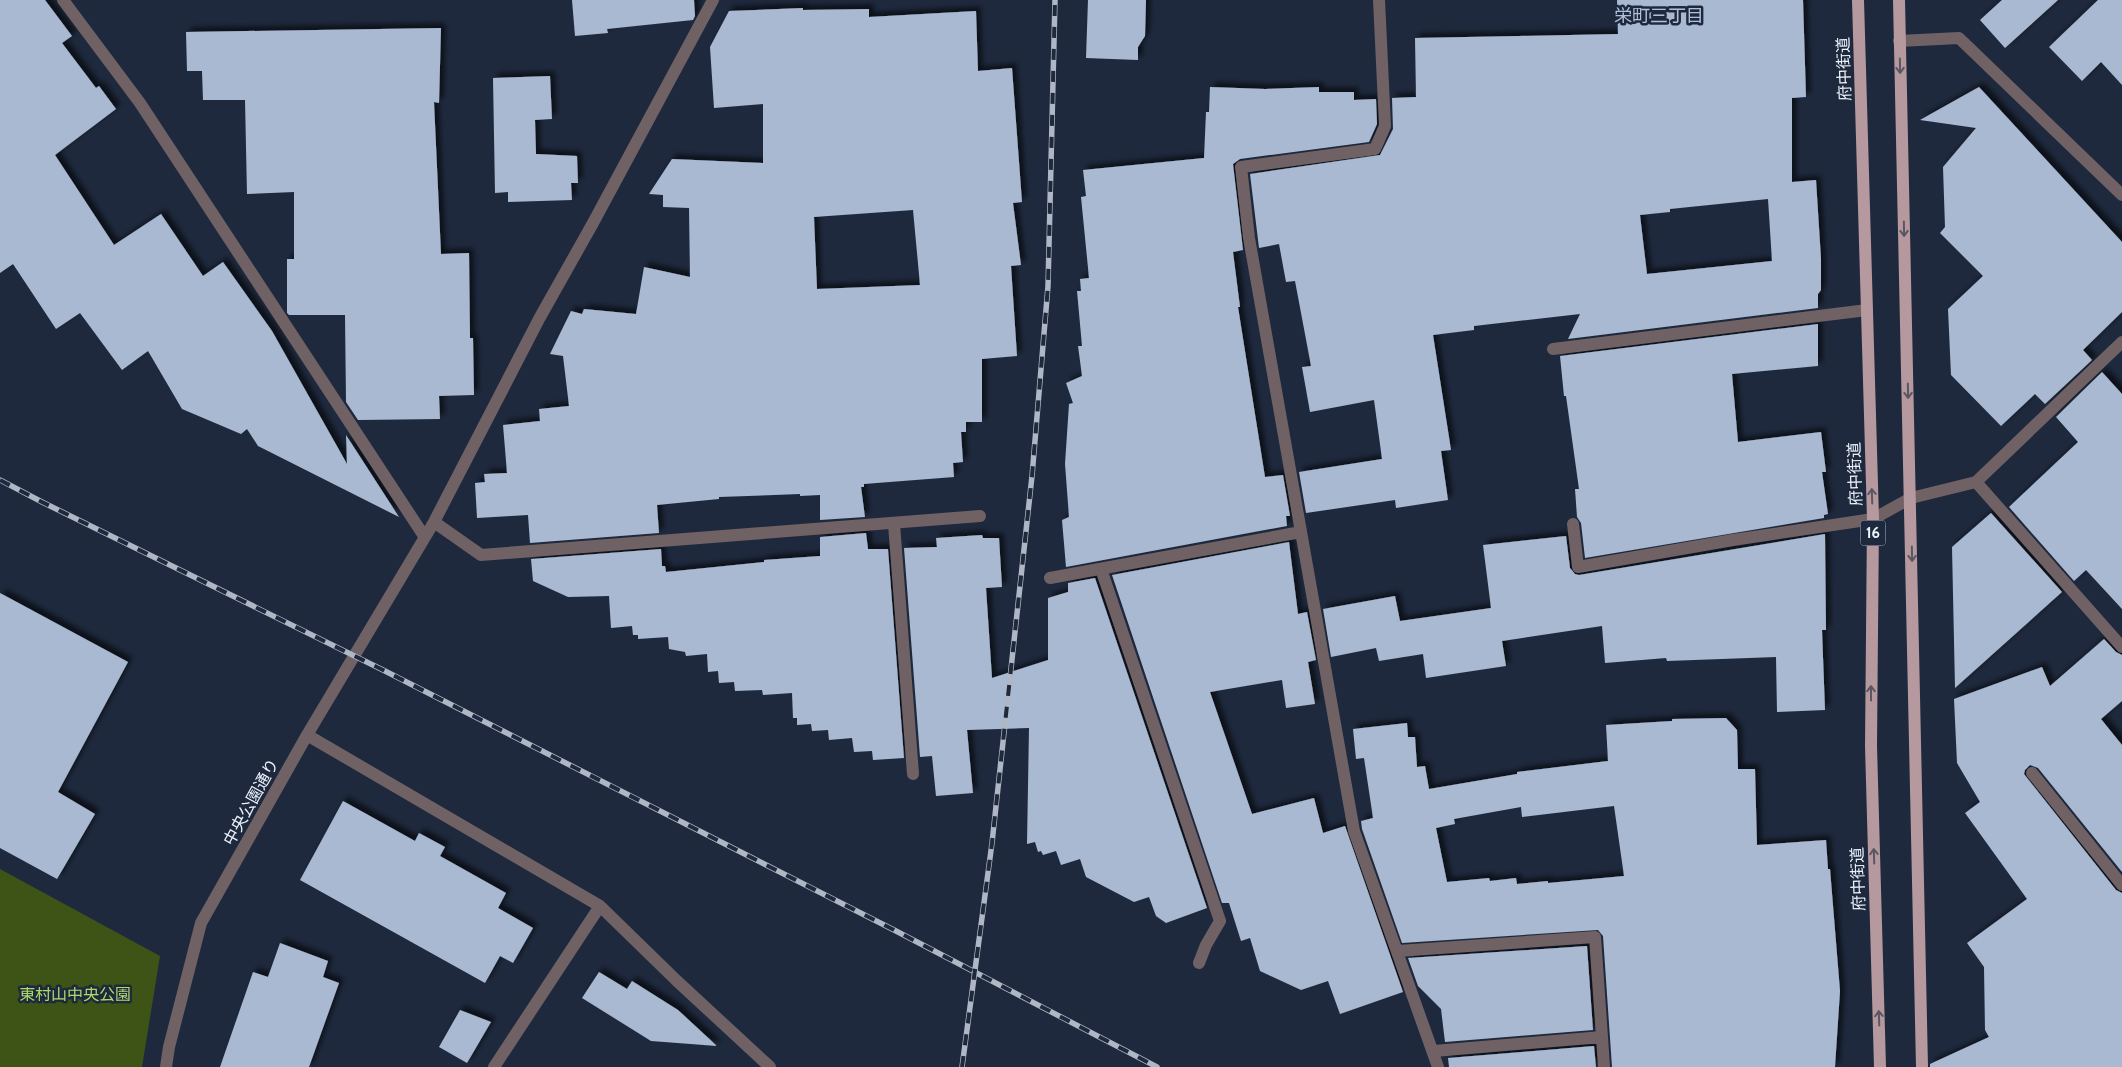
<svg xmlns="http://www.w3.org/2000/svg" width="2122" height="1067" font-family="Cabin,'Noto Sans JP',sans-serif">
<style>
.green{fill:#3e5417}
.building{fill:#aab9d2;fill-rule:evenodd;filter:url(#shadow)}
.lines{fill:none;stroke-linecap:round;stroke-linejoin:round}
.street{stroke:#6f6164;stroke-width:12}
.primary{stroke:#b5999e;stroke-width:12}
.rail-casing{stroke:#afb7c4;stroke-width:5.5}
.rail{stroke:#1e293d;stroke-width:4;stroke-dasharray:11;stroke-linecap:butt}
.oneway{stroke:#5a5664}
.labels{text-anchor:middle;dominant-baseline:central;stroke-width:5;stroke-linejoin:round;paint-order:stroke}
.shield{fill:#1e293d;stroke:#aeb6c3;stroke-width:1}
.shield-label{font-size:15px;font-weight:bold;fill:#ecf3fd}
.street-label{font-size:16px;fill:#ecf3fd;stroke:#1e293d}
.park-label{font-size:16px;fill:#add969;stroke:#1e293d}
.neighbourhood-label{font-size:18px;fill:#b1c0da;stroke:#1e293d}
</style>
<defs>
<filter id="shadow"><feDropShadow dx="4.5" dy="-4.5" stdDeviation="2.5" flood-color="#0009"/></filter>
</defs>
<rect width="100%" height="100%" fill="#1e293d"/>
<path class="green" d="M0,869L160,956L142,1067H0Z"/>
<path class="building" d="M0,0H45L72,36L62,43L96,88L99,86L116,109L55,155L114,245L161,214L203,276L223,262L272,331L347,464L346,435L399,517L258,446L247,429L241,434L182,409L148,351L122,370L80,313L56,329L13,264L0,273Z
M572,0H694L695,16L693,20L607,29L608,33L575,36Z
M1088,0H1146L1145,36L1138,47V60L1086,58Z
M1617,0H1803L1806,97L1792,98V182L1816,180L1821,259V290L1818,294V308L1568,339L1580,314L1474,326V330L1433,335L1451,450L1441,451L1448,500L1396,508L1395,500L1306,513L1299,472L1382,459L1374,400L1310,412L1302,367L1311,366L1295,281L1286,282L1279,244L1259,248L1250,174L1380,155L1393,129L1392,98L1416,97L1415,38L1618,34ZM1768,199L1772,261L1647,274L1640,215L1670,212V209Z
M2002,0H2058L2005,48L1980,20Z
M2098,0H2122V85L2101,62L2082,81L2049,47Z
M803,8V10L869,9V17L976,11L978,71L1012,68L1022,202L1013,203L1021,265L1011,266L1017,356L982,359V422H966V432H961L963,462L953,463L954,477L864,484V487H861L865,517L820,520V495L800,496V494L719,497V499L657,505L659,533L530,543L528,515L477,518L475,483L485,482L484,474L507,473L503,425L540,421L539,409L569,406L563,356L550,354L571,311L582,314L584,309L636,314L644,267L690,277L689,208L663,207V195L649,194L672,159L763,163V104L714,108L710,47L729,11ZM913,210L920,285L817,289L814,217Z
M441,28L439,103L434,102L441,254L469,253L470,338H473L474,395L439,396L440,419L358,420L346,402L345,315H289L287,313V259H294V192L247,194L245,100H203L202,71H187L186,32Z
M550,76L552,119L535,120L536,154L577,156L578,183H571L572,200L508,202V192L495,193L493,78Z
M1210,87L1265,89L1319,87V92H1354V100L1376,99L1377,124L1369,142L1240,159L1233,164L1243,250L1233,252L1240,307H1238L1265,477L1283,475L1290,516H1286L1287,526L1066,567L1062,520L1069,517L1065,464L1069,404L1073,403L1066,383L1082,376L1078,346H1082L1077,291H1081L1080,279L1089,278L1081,197L1086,196L1083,170L1204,158L1206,112H1209Z
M1979,87L2122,242V312L2083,350L2092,360L2045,404L2035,394L2001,426L1951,375L1948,309L1983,276L1940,233L1945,227L1943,167L1976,128L1920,120Z
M1818,324V366L1732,374L1738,442L1821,432L1826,472H1822L1828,514L1824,515V518L1585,558L1581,523L1577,517L1575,489H1579L1566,396H1564L1560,356Z
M2102,372L2122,394V609L2086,570L2074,581L2009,507L2078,442L2056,417Z
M1991,513L2062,592L1955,688L1952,547Z
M866,533L868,549H888L904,758L873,760L872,751L854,752L852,738L829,740L828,730L812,731L811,724L797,725V718H793L792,693L763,695L762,690L735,691L734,682L719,683L718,671L708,672L707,654L686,656L685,652L669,649L668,637L638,639V635H633L632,626L611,628L609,596L568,597L533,581L531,559L661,549L662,566H665L666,572L764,562V560L820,556V537Z
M1825,534L1826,630H1822L1825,710L1777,712L1776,657L1667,661L1666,658L1605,663L1602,626L1502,641L1506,666L1426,678L1423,654L1379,661L1376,648L1331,657L1323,609L1395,596L1400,621L1491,608L1483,545L1566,536L1570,568L1575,574L1579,575Z
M982,535L983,538H999L1002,587L986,588L992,678L1048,660V598L1068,592V583L1095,578L1207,908L1166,923L1156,916L1149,897L1134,902L1086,877L1080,859L1061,865L1056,851L1043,855L1041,851L1038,852L1035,842L1027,844L1029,728L967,730L973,793L936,796L932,756L920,757L904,548L937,547L936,538Z
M1289,542L1298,614L1307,612L1316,660L1308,662L1315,704L1286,708L1282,680L1210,692L1252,814L1314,798L1323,833L1345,826L1403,992L1340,1014L1328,981L1301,990L1260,971L1250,938L1241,941L1229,903H1222L1112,575Z
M0,593L128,662L58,792L95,814L57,879L0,848Z
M2104,639L2116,652L2122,655V701L2101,719L2122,745V872L2038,768L2030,765L2025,770L2024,774L2116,890L2122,893V1067H1930V1064L1989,1037L1985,1030L1984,967L1967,943L2027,899L1965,813L1980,802L1957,763L1954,699L2042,667L2050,686Z
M1726,718L1737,730L1738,769H1755L1757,845L1826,840L1828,869H1830L1840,991L1835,1067H1612L1603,936L1598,930L1402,943L1362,829L1361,821L1373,818L1364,758L1356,759L1353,729L1407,723L1408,737H1415L1417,767L1425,766L1429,789L1517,774V772L1608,761L1606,725L1672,721V719ZM1614,806L1624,876L1548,883V881L1517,884L1516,878L1490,881L1489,878L1447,882L1436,828L1455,824L1454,819L1521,807L1522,817Z
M343,801L415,841L419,833L445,847L440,856L506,893L498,908L533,928L513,963L500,956L485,983L300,880Z
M280,943L328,961L323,977L339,983L309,1067H220L253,972L268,977Z
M1587,946L1593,1030L1445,1042L1441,1009L1418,986L1408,958Z
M599,972L627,989L632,981L678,1010L717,1046L651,1041L582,998Z
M460,1010L491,1022L467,1063L439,1047Z
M1594,1046L1596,1067H1449L1448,1058Z"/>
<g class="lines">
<path class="street" d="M63,0L140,103L424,536
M1379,0L1385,126L1375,149L1241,167L1249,238L1354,831L1438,1067
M1899,41L1959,38L2122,195
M1553,349L1867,310
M1976,482L2122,647
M434,522L481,555L980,516
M894,524L913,774
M1573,524L1578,567L1733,540L1873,519L1911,498L1976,482L2122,342
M1101,569L1220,921L1206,945L1199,963
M1050,578L1301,532
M307,735L600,906L494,1067
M2032,773L2122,885
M600,906L677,981L770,1067
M1398,951L1595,937L1602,1037L1434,1051
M1602,1037L1604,1067
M166,1067L169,1047L201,923L307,735L434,522L539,319L593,223L713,0"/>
<path class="primary" d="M1858,0L1873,519L1871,746L1880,1067
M1899,0L1922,1067"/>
<defs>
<path id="rail" d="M0,480L42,502L383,670L896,931L1157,1067
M962,1067L992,843L1032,476L1048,286L1055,0"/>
</defs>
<use href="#rail" class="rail-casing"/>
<use href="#rail" class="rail"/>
</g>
<defs><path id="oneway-shaft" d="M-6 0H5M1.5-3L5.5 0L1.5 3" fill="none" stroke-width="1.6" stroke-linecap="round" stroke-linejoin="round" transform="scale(1.25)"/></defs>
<g class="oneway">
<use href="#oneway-shaft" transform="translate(1900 66) rotate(89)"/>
<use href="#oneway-shaft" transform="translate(1904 229) rotate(89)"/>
<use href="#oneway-shaft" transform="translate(1908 391) rotate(89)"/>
<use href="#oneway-shaft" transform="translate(1872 496) rotate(-92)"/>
<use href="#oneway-shaft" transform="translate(1912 554) rotate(89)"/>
<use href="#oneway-shaft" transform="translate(1871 693) rotate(-90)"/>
<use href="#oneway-shaft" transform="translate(1874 856) rotate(-92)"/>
<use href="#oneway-shaft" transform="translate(1879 1018) rotate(-92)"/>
</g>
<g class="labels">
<rect class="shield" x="1860.5" y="520.5" width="25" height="25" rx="4"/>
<g class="shield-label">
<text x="1873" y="533">16</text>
</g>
<g class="street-label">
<text transform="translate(1844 69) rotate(-92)">府中街道</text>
<text transform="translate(1855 474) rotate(-92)">府中街道</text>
<text transform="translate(251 802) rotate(-61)">中央公園通り</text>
<text transform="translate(1858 879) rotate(-92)">府中街道</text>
</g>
<g class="park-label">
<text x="75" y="994">東村山中央公園</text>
</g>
<g class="neighbourhood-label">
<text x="1659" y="16">栄町三丁目</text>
</g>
</g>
</svg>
